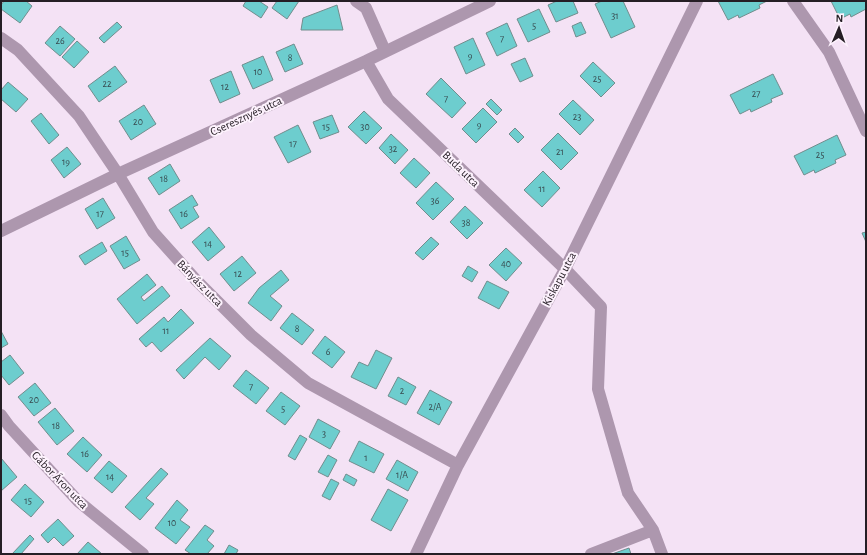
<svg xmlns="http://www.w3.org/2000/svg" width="867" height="555" font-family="'Alegreya Sans',sans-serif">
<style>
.building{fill:#6dcdce;stroke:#718d8d}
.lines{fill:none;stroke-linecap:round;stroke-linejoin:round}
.minor{stroke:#ad97ae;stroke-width:12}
.labels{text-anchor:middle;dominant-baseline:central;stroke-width:4;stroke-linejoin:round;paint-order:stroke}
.number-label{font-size:10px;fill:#374a4f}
.street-label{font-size:12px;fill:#251e25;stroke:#fdf2fd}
</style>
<rect width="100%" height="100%" fill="#f4e2f5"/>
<path class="building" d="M4,1H26L32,6L20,23L1,9V5Z
M246,1H259L268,7L261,18L243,6Z
M277,1H299L287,19L272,8Z
M557,1H573L578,13L556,22L548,5Z
M602,1H623L635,27L611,38L595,4Z
M718,1H767L759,5L760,8L739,18L738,15L728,20Z
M831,1H866V9L851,17L850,14L840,19Z
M337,5L343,30H301L303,18Z
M539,9L550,32L528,42L517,19Z
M117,22L122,27L104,43L99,38Z
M581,22L586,33L576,37L572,26Z
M507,23L517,46L497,56L486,33Z
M60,26L75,39L60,56L45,43Z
M473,38L485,65L466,74L454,47Z
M77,41L89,52L74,68L62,57Z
M294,44L303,64L285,72L276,52Z
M263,56L273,80L253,89L242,65Z
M525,58L533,76L520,82L511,64Z
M593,62L615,83L601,97L580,76Z
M115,66L127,82L99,102L88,86Z
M231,71L240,94L220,103L210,80Z
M773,74L783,94L771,99L772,102L751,112L750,109L740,114L730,95Z
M441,78L466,103L452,118L426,94Z
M8,82L28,99L16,112L1,99V90Z
M491,99L502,110L497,115L486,104Z
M573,100L594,120L580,135L559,114Z
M144,105L156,124L131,140L119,121Z
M483,108L497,122L476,143L462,129Z
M364,111L382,128L366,144L348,127Z
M41,113L59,135L49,144L31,121Z
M332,115L339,132L320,139L313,122Z
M298,125L311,152L288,163L274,137Z
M515,128L524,137L518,143L509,134Z
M558,133L578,153L561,170L541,150Z
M391,134L408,150L395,164L379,148Z
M837,135L846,155L835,160L836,163L815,173L814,170L804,175L794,156Z
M67,147L81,164L64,178L51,160Z
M414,158L430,173L416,188L400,173Z
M170,164L180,181L159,195L148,178Z
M543,171L560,188L542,207L524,190Z
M436,182L454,199L433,220L416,203Z
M192,195L198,205L193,207L199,217L181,229L169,210Z
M103,198L115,218L97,229L85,209Z
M465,206L483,223L467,239L450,222Z
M209,227L225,247L208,261L192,242Z
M866,232V242L862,233Z
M126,236L140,260L124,269L110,246Z
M431,237L439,244L423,260L415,253Z
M102,242L107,251L85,265L79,256Z
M506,248L522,263L506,281L489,265Z
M242,256L256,273L234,291L220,274Z
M468,266L478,272L472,282L462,276Z
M281,270L289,280L270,296L282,306L271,321L248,303L259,288Z
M147,274L156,285L141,297L144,301L162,286L170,296L137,324L117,299Z
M487,281L509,292L499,309L478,298Z
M181,309L194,323L161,352L152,342L146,347L139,339L164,317L168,322Z
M292,313L314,330L302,345L280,328Z
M1,331L8,344L1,348Z
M325,336L345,352L332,368L312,353Z
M210,338L231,356L219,370L205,357L184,379L176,370Z
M376,350L392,358L376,389L351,377L359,362L368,366Z
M10,355L24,373L9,385L1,375V362Z
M246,370L269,388L256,404L233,386Z
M398,377L416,387L406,405L388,396Z
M35,383L51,403L34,416L18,397Z
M430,390L452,402L439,425L417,413Z
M281,392L300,406L285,425L266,411Z
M55,408L74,431L57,445L38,422Z
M318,419L340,431L330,449L309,437Z
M300,435L307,439L295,460L288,456Z
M83,437L102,455L87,472L67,454Z
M359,441L384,454L374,473L349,461Z
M328,455L337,460L328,477L318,472Z
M1,458L17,477L1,491Z
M397,460L418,472L408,491L386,479Z
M109,461L127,476L112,493L94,478Z
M161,468L168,474L146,498L154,504L140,520L125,507Z
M346,474L357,480L354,486L343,480Z
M331,479L339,483L330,500L322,496Z
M25,484L44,502L31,517L11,500Z
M388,489L408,500L391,531L371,520Z
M177,500L188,510L180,520L190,527L176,544L155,528Z
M58,519L74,536L63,546L54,537L48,543L41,535Z
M205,525L214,531L207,540L214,546L207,554H191L185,550Z
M30,535L34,539L21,554H12Z
M88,542L102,554H77Z
M229,545L238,550L236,554H224Z
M629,548L631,554H612Z"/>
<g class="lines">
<path class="minor" d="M356,1L366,8L385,51
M793,1L829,52L866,131
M1,38L18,50L79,116L118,174L153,232L196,280L251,335L308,383L458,465
M366,61L388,99L565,269L601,307L598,389L628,493L653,530L662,554
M1,231L118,174L366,61L490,1
M1,415L9,426L78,501L143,554
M416,554L458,465L565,269L697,1
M591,554L653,530"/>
</g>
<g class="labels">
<g class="number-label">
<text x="615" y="16">31</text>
<text x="534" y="26">5</text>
<text x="502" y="39">7</text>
<text x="60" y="41">26</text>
<text x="470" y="56">9</text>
<text x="290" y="58">8</text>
<text x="258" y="72">10</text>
<text x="597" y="79">25</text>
<text x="107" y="84">22</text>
<text x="225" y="87">12</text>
<text x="756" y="94">27</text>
<text x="446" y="99">7</text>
<text x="577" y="117">23</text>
<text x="138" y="122">20</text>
<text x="479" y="125">9</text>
<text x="326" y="127">15</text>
<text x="365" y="127">30</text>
<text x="293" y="144">17</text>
<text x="393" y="149">32</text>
<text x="560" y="152">21</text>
<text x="820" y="155">25</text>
<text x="66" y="162">19</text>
<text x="164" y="179">18</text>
<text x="542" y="189">11</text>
<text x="435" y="201">36</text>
<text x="100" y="214">17</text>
<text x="184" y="214">16</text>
<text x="466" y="223">38</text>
<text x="208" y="244">14</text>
<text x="125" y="253">15</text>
<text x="506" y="264">40</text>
<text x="238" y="274">12</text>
<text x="297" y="329">8</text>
<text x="166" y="331">11</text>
<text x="328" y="352">6</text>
<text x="251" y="387">7</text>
<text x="402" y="391">2</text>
<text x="34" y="400">20</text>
<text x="435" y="407">2/A</text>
<text x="283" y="409">5</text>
<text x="56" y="426">18</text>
<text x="324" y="434">3</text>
<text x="85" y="454">16</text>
<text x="366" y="458">1</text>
<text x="402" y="475">1/A</text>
<text x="110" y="477">14</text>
<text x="28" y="501">15</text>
<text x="172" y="523">10</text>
</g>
<g class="street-label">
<text transform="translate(246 116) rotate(-25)">Cseresznyés utca</text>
<text transform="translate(461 169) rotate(44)">Buda utca</text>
<text transform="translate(559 279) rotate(-62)">Kiskapu utca</text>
<text transform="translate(200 283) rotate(46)">Bányász utca</text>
<text transform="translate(60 480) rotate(46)">Gábor Áron utca</text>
</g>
</g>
<rect width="867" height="555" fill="none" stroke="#251e25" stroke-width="4"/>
<g transform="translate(839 28) rotate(2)" stroke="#fdf2fd" stroke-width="3" paint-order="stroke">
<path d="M0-3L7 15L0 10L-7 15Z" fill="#251e25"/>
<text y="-6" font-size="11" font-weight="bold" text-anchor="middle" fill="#251e25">N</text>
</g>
</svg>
